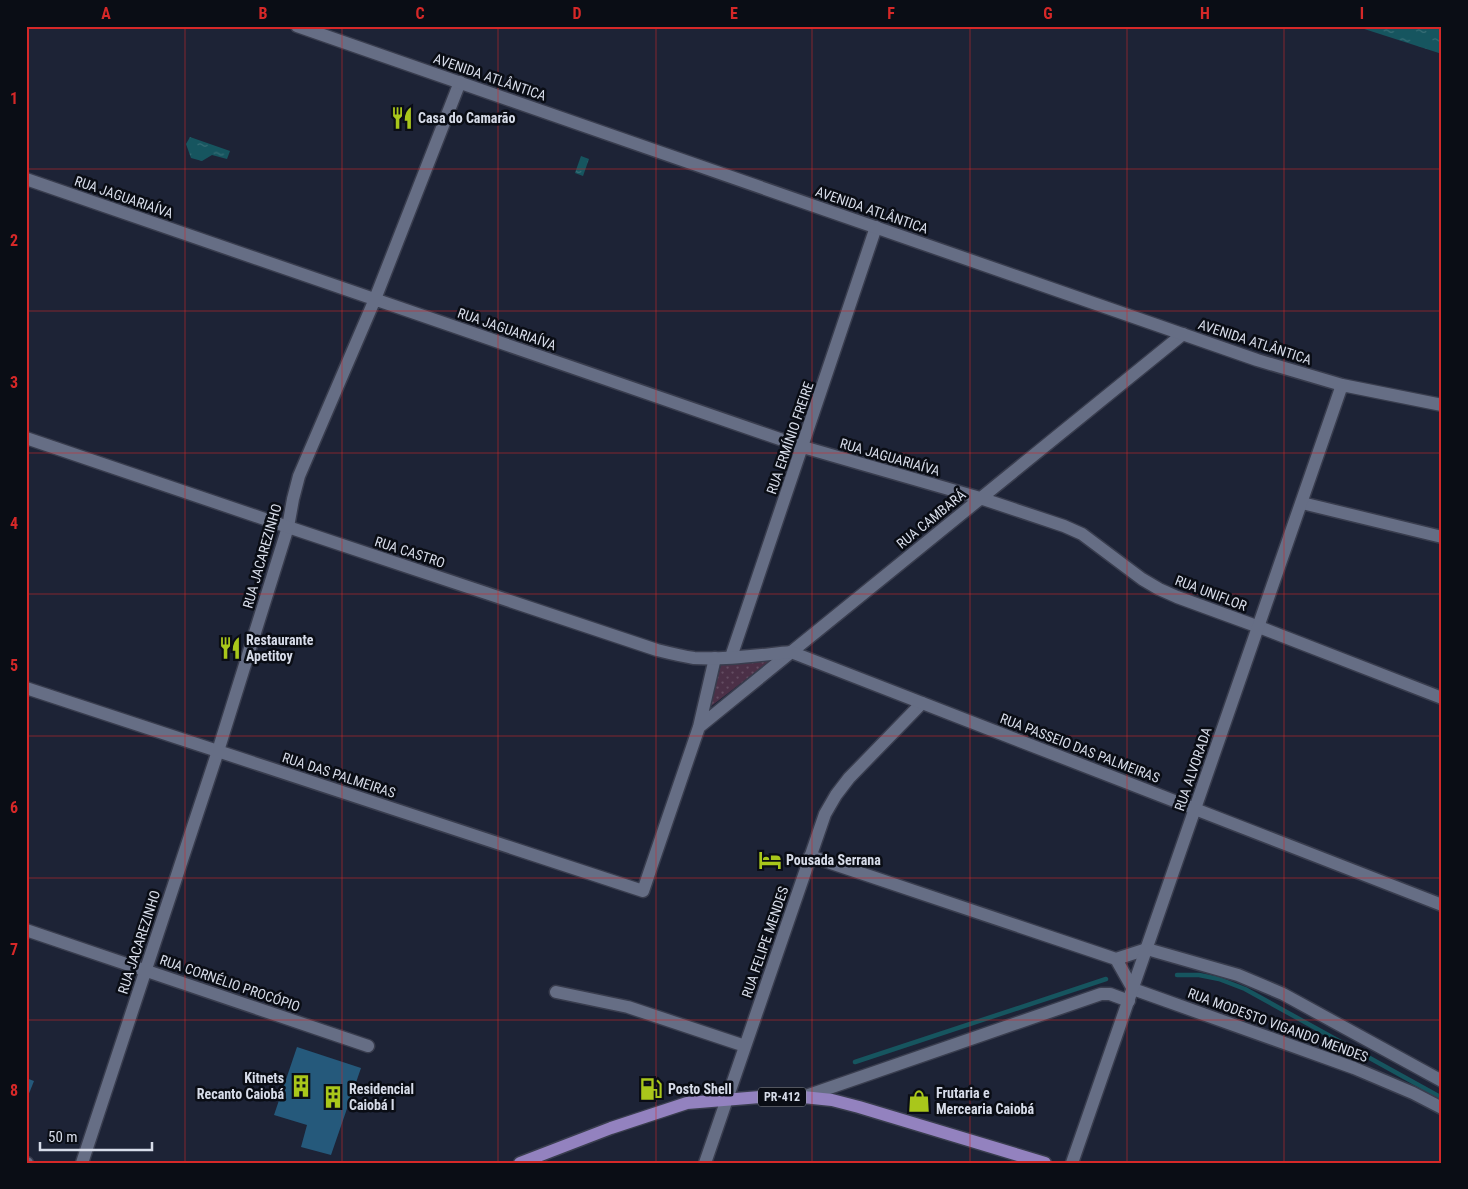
<svg xmlns="http://www.w3.org/2000/svg" width="1468" height="1189" font-family="'Roboto Condensed',sans-serif">
<style>
.park{fill:url(#park-dots)}
.water{fill:url(#water-ripples)}
.lines{fill:none;stroke-linecap:round;stroke-linejoin:round}
.stream{stroke:#16555f;stroke-width:4.5}
.building{fill:#25597b}
.minor-casing{stroke:#393d4e;stroke-width:15}
.tertiary-casing{stroke:#393d4e;stroke-width:15}
.primary-casing{stroke:#393d4e;stroke-width:15}
.minor{stroke:#666e85;stroke-width:12}
.tertiary{stroke:#666e85;stroke-width:12}
.primary{stroke:#9382bf;stroke-width:12}
.grid{fill:none;stroke:#d62828;stroke-width:1;stroke-opacity:0.55}
.labels{text-anchor:middle;dominant-baseline:central;stroke-width:5;stroke-linejoin:round;paint-order:stroke}
.shield{fill:#0a0d15;stroke:#9a9ea9;stroke-width:1}
.shield-label{font-size:12px;font-weight:bold;fill:#d7dce9}
.street-label{font-size:14px;fill:#d7dce9;stroke:#0a0d15}
.poi-label{font-size:14px;font-weight:bold;fill:#d7dce9;stroke:#0a0d15;text-anchor:start}
.neatline{fill:none;stroke:#d62828;stroke-width:2}
.grid-label{font-size:16px;text-anchor:middle;font-weight:bold;fill:#d62828}
</style>
<defs>
<pattern id="park-dots" width="8" height="8" patternUnits="userSpaceOnUse" patternTransform="scale(1.25)"><rect width="8" height="8" fill="#4b3047"/><path d="M2 2h.1M6 6h.1" fill="none" stroke="#644d62" stroke-width="1.8" stroke-linecap="round"/></pattern>
<pattern id="water-ripples" width="26" height="14" patternUnits="userSpaceOnUse" patternTransform="scale(1.25)"><rect width="26" height="14" fill="#16555f"/><path d="M2 4q2-2 4 0t4 0M15 11q2-2 4 0t4 0" fill="none" stroke="#376d76"/></pattern>
</defs>
<rect width="100%" height="100%" fill="#1d2336"/>
<path class="park" d="M770,661L710,707L721,665Z"/>
<path class="water" d="M1355,26H1442V54Z
M190,137L230,151L227,159L212,155L202,161L191,158L186,144Z
M581,156L589,159L583,176L575,173Z"/>
<g class="lines">
<path class="stream" d="M1177,975H1199L1219,979L1245,989L1442,1098
M855,1062L1106,979"/>
</g>
<path class="building" d="M297,1047L361,1068L331,1155L301,1147L307,1125L274,1115Z
M26,1078L34,1081L26,1101Z"/>
<g class="lines">
<defs>
<path id="minor" d="M26,179L803,447L980,498L1064,526L1082,534L1142,579L1159,589L1177,597L1259,627L1442,698
M1302,503L1442,537
M731,657L876,227
M26,688L643,891L699,727L715,658
M699,727L1183,334
M810,856L1116,959L1147,949L1238,975L1283,994L1442,1081
M26,930L368,1046
M1116,959L1133,989L1354,1068L1413,1093L1442,1108
M556,992L628,1007L745,1046
M803,1097L1101,994H1110L1129,1001
M26,1163H27
M82,1163L218,751L288,527L293,499L299,476L375,299L460,82
M705,1163L825,814L836,795L849,778L922,703"/>
<path id="tertiary" d="M297,26L1257,360L1342,385L1442,405
M26,438L288,527L657,650C669,653 681,656 694,658C726,660 759,655 791,652L1442,905
M1072,1163L1342,385"/>
<path id="primary" d="M520,1163L611,1128L687,1103L760,1097H803L832,1100L859,1107L1045,1163"/>
</defs>
<use href="#minor" class="minor-casing"/>
<use href="#tertiary" class="tertiary-casing"/>
<use href="#primary" class="primary-casing"/>
<use href="#minor" class="minor"/>
<use href="#tertiary" class="tertiary"/>
<use href="#primary" class="primary"/>
</g>
<path class="grid" d="M185,26V1163M342,26V1163M498,26V1163M656,26V1163M812,26V1163M970,26V1163M1127,26V1163M1284,26V1163M26,169H1442M26,311H1442M26,453H1442M26,594H1442M26,736H1442M26,878H1442M26,1020H1442"/>
<defs>
<symbol id="restaurant-bare" viewBox="-9 -9 18 18"><path d="M-5-6h1v4h1v-4h1v4h1v-4h1v5L-1.5 .5V6h-2V.5L-5-1ZM5-6V6H3V1.5H1.5Q1.5-4 5-6Z" fill="#a9c71b" stroke="#0a0d15" stroke-width="2.5" paint-order="stroke"/></symbol>
<symbol id="hotel-bare" viewBox="-9 -9 18 18"><path d="M-6-4.5h1.5V1H6V5H4.5V3h-9V5H-6ZM-4 0a1.8 1.8 0 1 1 3.6 0ZM.5 0V-2.5h3Q6-2.5 6 0Z" fill="#a9c71b" stroke="#0a0d15" stroke-width="2.5" paint-order="stroke"/></symbol>
<symbol id="building-bare" viewBox="-9 -9 18 18"><path d="M-4-6H4V6H1V3H-1V6H-4ZM-2.5-4.3h1.7v1.8h-1.7ZM.8-4.3h1.7v1.8H.8ZM-2.5-1h1.7V.8h-1.7ZM.8-1h1.7V.8H.8Z" fill="#a9c71b" stroke="#0a0d15" stroke-width="2.5" paint-order="stroke"/></symbol>
<symbol id="fuel-bare" viewBox="-9 -9 18 18"><path d="M-5.5-6h7V0h2V4h1.3V-2.5L3-4.5l.8-.8L6-3V5H2.5V1h-1V6h-7ZM-4.2-4.7v3.2H.2V-4.7Z" fill="#a9c71b" stroke="#0a0d15" stroke-width="2.5" paint-order="stroke"/></symbol>
<symbol id="shop-bare" viewBox="-9 -9 18 18"><path d="M-5-2.5h2.3a2.7 3.5 0 0 1 5.4 0H5L5.5 6h-11ZM-1.5-2.5h3a1.5 2.3 0 0 0-3 0Z" fill="#a9c71b" stroke="#0a0d15" stroke-width="2.5" paint-order="stroke"/></symbol>
</defs>
<g fill-rule="evenodd">
<use href="#restaurant-bare" x="386" y="102" width="32" height="32"/>
<use href="#restaurant-bare" x="214" y="632" width="32" height="32"/>
<use href="#hotel-bare" x="754" y="844" width="32" height="32"/>
<use href="#building-bare" x="285" y="1070" width="32" height="32"/>
<use href="#fuel-bare" x="635" y="1073" width="32" height="32"/>
<use href="#building-bare" x="317" y="1081" width="32" height="32"/>
<use href="#shop-bare" x="903" y="1085" width="32" height="32"/>
</g>
<g class="labels">
<rect class="shield" x="758" y="1087.5" width="48" height="19" rx="4"/>
<g class="shield-label">
<text x="782" y="1097">PR-412</text>
</g>
<g class="street-label">
<text transform="translate(490 77) rotate(19)">AVENIDA ATLÂNTICA</text>
<text transform="translate(124 197) rotate(19)">RUA JAGUARIAÍVA</text>
<text transform="translate(872 210) rotate(19)">AVENIDA ATLÂNTICA</text>
<text transform="translate(507 329) rotate(19)">RUA JAGUARIAÍVA</text>
<text transform="translate(1255 342) rotate(18)">AVENIDA ATLÂNTICA</text>
<text transform="translate(790 438) rotate(-71)">RUA ERMÍNIO FREIRE</text>
<text transform="translate(890 457) rotate(16)">RUA JAGUARIAÍVA</text>
<text transform="translate(931 519) rotate(-39)">RUA CAMBARÁ</text>
<text transform="translate(410 552) rotate(18)">RUA CASTRO</text>
<text transform="translate(262 556) rotate(-74)">RUA JACAREZINHO</text>
<text transform="translate(1211 593) rotate(21)">RUA UNIFLOR</text>
<text transform="translate(1080 748) rotate(21)">RUA PASSEIO DAS PALMEIRAS</text>
<text transform="translate(1193 769) rotate(-71)">RUA ALVORADA</text>
<text transform="translate(339 775) rotate(18)">RUA DAS PALMEIRAS</text>
<text transform="translate(139 942) rotate(-72)">RUA JACAREZINHO</text>
<text transform="translate(765 942) rotate(-71)">RUA FELIPE MENDES</text>
<text transform="translate(230 983) rotate(19)">RUA CORNÉLIO PROCÓPIO</text>
<text transform="translate(1278 1025) rotate(20)">RUA MODESTO VIGANDO MENDES</text>
</g>
<g class="poi-label">
<text x="418" y="118">Casa do Camarão</text>
<text x="246" y="640">Restaurante<tspan x="246" dy="16">Apetitoy</tspan></text>
<text x="786" y="860">Pousada Serrana</text>
<text x="284" y="1078" text-anchor="end">Kitnets<tspan x="284" dy="16">Recanto Caiobá</tspan></text>
<text x="349" y="1089">Residencial<tspan x="349" dy="16">Caiobá I</tspan></text>
<text x="668" y="1089">Posto Shell</text>
<text x="936" y="1093">Frutaria e<tspan x="936" dy="16">Mercearia Caiobá</tspan></text>
</g>
</g>
<rect width="1468" height="1189" fill="none" stroke="#0a0d15" stroke-width="55"/>
<path d="M40 1142v8h112v-8" fill="none" stroke="#d7dce9" stroke-width="2.5"/>
<text x="48" y="1142" font-size="15" fill="#d7dce9" stroke="#0a0d15" stroke-width="4" paint-order="stroke">50 m</text>
<rect x="28" y="28" width="1412" height="1134" class="neatline"/>
<g class="grid-label">
<text x="106" y="19">A</text>
<text x="263" y="19">B</text>
<text x="420" y="19">C</text>
<text x="577" y="19">D</text>
<text x="734" y="19">E</text>
<text x="891" y="19">F</text>
<text x="1048" y="19">G</text>
<text x="1205" y="19">H</text>
<text x="1362" y="19">I</text>
<text x="14" y="104">1</text>
<text x="14" y="246">2</text>
<text x="14" y="388">3</text>
<text x="14" y="529">4</text>
<text x="14" y="671">5</text>
<text x="14" y="813">6</text>
<text x="14" y="955">7</text>
<text x="14" y="1096">8</text>
</g>
</svg>
